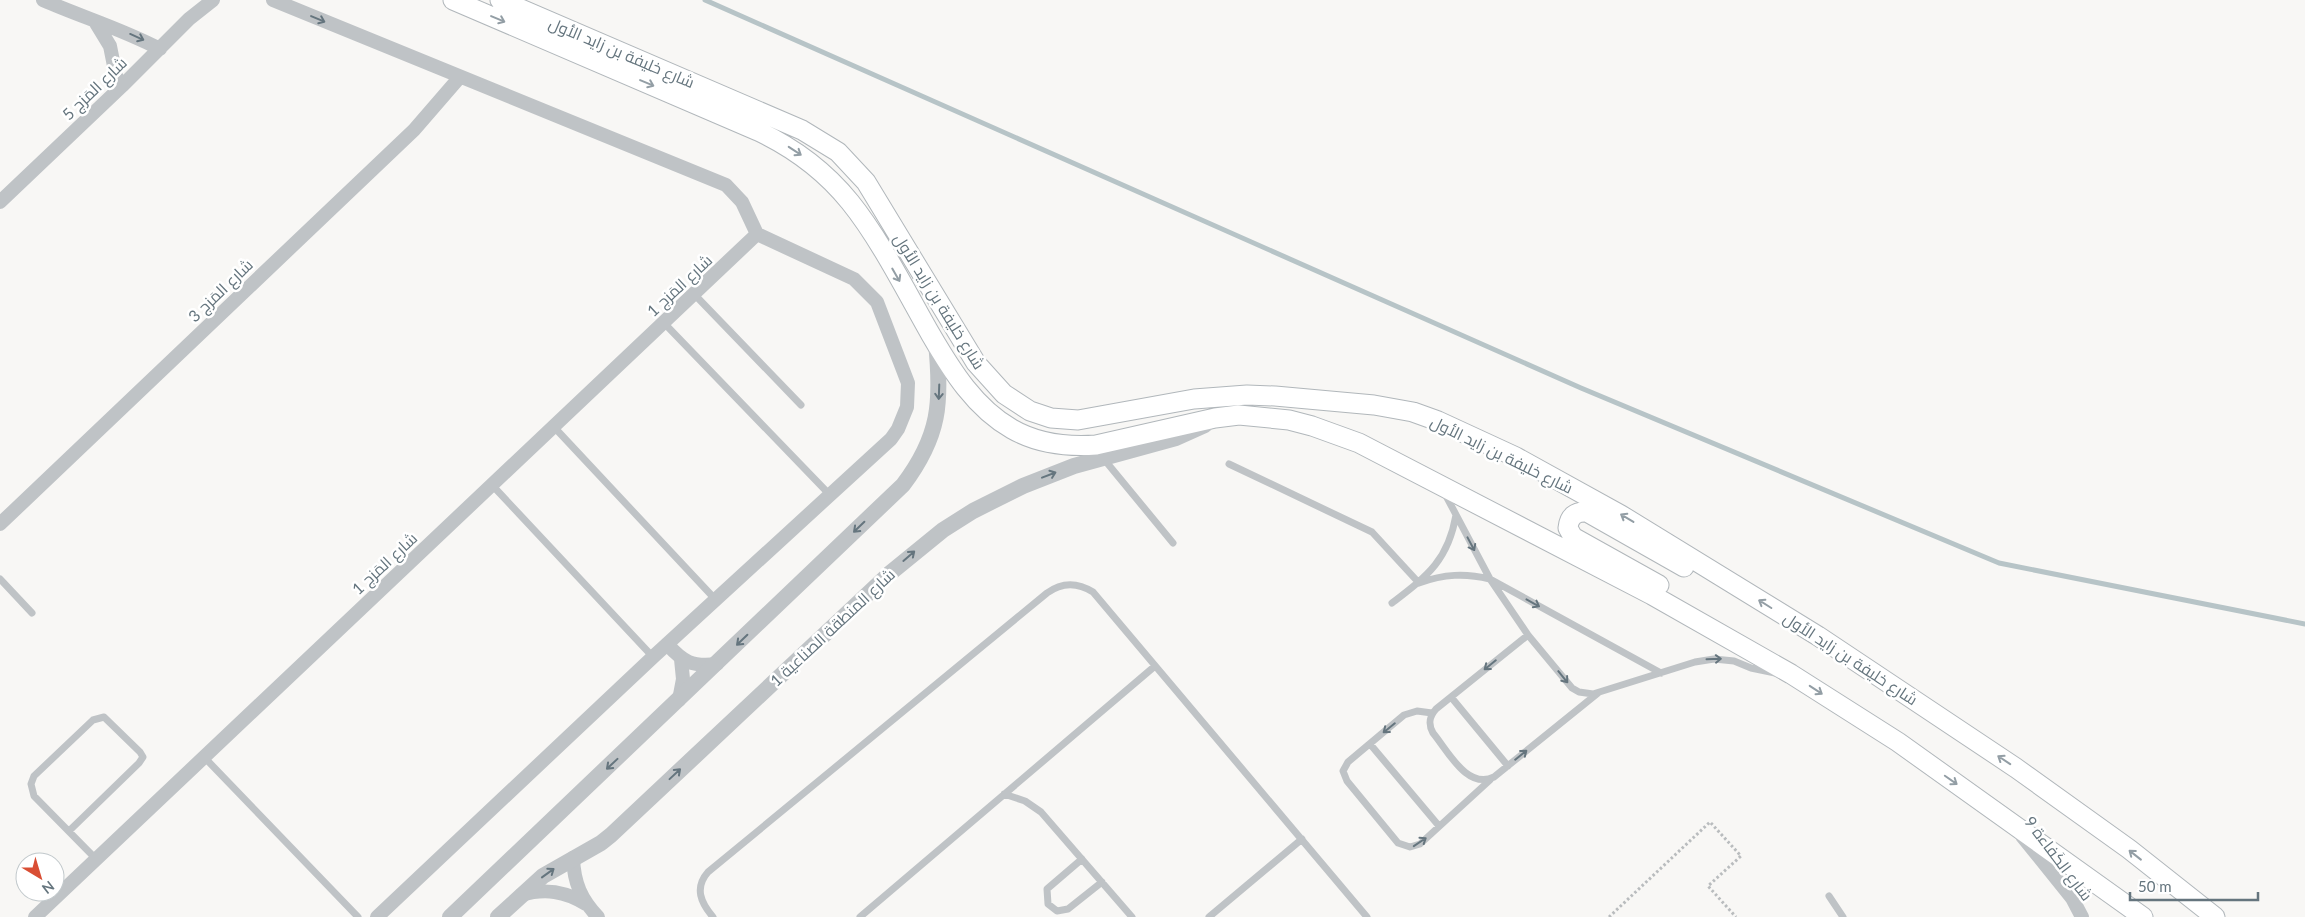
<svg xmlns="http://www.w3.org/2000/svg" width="2305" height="917" font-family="Lato,Cairo,sans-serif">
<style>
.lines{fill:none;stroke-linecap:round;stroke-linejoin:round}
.stream{stroke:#b7c4c7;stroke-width:5}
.secondary-casing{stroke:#b1b7bb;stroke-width:21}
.path{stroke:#b9bcbe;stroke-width:3;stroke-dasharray:2.5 2.5;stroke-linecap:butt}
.service{stroke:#bfc3c6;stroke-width:7}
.minor{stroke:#bfc3c6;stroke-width:14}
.tertiary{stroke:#bfc3c6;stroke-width:16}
.secondary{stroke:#fff;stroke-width:19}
.oneway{stroke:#65757e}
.oneway2{stroke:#939ea5}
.labels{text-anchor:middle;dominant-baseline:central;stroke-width:5;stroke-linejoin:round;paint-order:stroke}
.street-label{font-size:16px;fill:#65757e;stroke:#fff}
</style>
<rect width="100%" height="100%" fill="#f8f7f5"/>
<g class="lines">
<path class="stream" d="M705,0L1581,388L1999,563L2305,624"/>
<defs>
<path id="secondary" d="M453,0L758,131C794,148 825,171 850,202C880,239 907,293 931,335C952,371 975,408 1012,429C1038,444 1067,447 1096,445L1215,418L1239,415L1289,420L1312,426L1359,443L1652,595L1791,674L1898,742L2143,917
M500,0L802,130L838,152L866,182L976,363L1004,394L1030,411L1051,418L1078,420L1194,399L1247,395L1275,396L1374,405L1413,412L1438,421L1516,457L1621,515L1818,636L2016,768L2129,849L2215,917
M1659,585L1573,537L1568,528C1569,517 1575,511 1587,512L1684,567"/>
</defs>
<use href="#secondary" class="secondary-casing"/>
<path class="path" d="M1609,917L1710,822L1741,856L1708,886L1736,917"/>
<path class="service" d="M694,294L801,405
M664,323L830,495
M554,427L715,599
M1103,458L1173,543
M1229,464L1372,532L1419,583
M492,485L653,657
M1444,492L1490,579L1528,635L1572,688L1579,692L1593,694L1695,662L1714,659L1734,661L1751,668L1780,674
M0,579L32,613
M1419,583C1444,574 1465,573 1490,579L1661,673
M1392,603C1427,576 1448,561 1456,515
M1528,635L1436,709C1429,717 1428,724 1433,733C1448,751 1467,790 1494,777L1598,693
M1451,697L1508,766
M1432,713L1417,711L1404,715L1348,762L1343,771L1347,781L1398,843L1410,847L1420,844L1490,780
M1370,744L1439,826
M204,757L358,917
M1004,794L1025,801L1041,812L1132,917
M69,831L139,763L143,757L140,752L104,717L93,720L34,776L31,784L34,796L96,859
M1082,859L1047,889L1048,904L1057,911L1068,909L1102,882
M1829,896L1843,917
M713,917C701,903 694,888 708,872L1047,593C1062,582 1077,582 1093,592L1367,917
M860,917L1155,666
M1209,917L1302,839"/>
<path class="minor" d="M43,0C82,17 122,29 160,49
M273,0L726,185L742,202L757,234L854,279L877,302L908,383L907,407L898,429L891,439L653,657L377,917
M96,23L110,46L116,76L122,86
M0,202L122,86L189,19L213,0
M0,524L414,130L459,78
M667,644C683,662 692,667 717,664
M679,700L683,679L681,659
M2022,836L2072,898L2082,917
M573,858C574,883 581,899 598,917
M521,895C545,888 565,891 586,904
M35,917L757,234"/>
<path class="tertiary" d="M450,917L903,485C940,436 942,402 936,343
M498,917L543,876L601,843L611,835L889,574L943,530L973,511L1023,486L1074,466L1176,438L1205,425"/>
<use href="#secondary" class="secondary"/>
</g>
<defs><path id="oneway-shaft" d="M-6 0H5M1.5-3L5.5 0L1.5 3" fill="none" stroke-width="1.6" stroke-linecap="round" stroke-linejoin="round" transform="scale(1.25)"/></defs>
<g class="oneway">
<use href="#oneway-shaft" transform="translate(318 19) rotate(23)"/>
<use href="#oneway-shaft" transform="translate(137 37) rotate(24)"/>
<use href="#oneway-shaft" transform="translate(939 392) rotate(92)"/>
<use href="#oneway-shaft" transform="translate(1049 475) rotate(-21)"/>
<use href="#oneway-shaft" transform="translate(859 527) rotate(136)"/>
<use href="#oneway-shaft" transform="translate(1471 544) rotate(62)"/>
<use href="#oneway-shaft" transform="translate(909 556) rotate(-41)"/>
<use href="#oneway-shaft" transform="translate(1533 603) rotate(29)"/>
<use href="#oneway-shaft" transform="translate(742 640) rotate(136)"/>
<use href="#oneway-shaft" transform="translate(1714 659) rotate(-2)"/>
<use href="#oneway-shaft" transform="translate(1490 665) rotate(141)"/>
<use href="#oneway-shaft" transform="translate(1563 677) rotate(51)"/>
<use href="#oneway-shaft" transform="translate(1389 728) rotate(141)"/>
<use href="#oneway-shaft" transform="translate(1521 755) rotate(-39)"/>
<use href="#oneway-shaft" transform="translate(612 764) rotate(137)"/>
<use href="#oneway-shaft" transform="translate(675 774) rotate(-43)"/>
<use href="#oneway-shaft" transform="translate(1420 842) rotate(-34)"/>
<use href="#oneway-shaft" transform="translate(548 873) rotate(-36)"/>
</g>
<g class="oneway2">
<use href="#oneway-shaft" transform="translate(498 19) rotate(23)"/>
<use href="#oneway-shaft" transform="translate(647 83) rotate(23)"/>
<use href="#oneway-shaft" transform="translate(795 151) rotate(33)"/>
<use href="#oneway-shaft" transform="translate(896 275) rotate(60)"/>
<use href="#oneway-shaft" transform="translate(1627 518) rotate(-149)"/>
<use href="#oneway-shaft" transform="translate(1765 604) rotate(-148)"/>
<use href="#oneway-shaft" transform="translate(1816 690) rotate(33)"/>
<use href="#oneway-shaft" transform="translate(2004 760) rotate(-146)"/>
<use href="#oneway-shaft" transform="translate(1951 780) rotate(35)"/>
<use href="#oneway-shaft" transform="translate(2135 855) rotate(-142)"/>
</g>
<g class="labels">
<g class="street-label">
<text transform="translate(622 52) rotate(23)">شارع خليفة بن زايد الأول</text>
<text transform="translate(94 88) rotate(-44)">شارع المَزج 5</text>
<text transform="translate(679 285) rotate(-43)">شارع المَزج 1</text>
<text transform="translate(220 290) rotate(-44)">شارع المَزج 3</text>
<text transform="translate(940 301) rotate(58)">شارع خليفة بن زايد الأول</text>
<text transform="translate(1502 454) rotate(26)">شارع خليفة بن زايد الأول</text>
<text transform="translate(384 563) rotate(-43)">شارع المَزج 1</text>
<text transform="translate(832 627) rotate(-43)">شارع المنطقة الصناعية 1</text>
<text transform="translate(1851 658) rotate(33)">شارع خليفة بن زايد الأول</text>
<text transform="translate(2059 858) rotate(53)">شارع الكَفاءة 9</text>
</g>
</g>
<g transform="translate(40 877) rotate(142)"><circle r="24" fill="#ffffff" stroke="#c1c8cb"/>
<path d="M0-4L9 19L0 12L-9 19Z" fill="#d94e34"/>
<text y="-8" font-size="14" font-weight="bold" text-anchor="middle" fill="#65757e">N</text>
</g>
<path d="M2130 892v8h128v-8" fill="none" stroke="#65757e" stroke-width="2.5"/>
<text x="2138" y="892" font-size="15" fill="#65757e" stroke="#ffffff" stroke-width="4" paint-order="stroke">50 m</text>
</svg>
